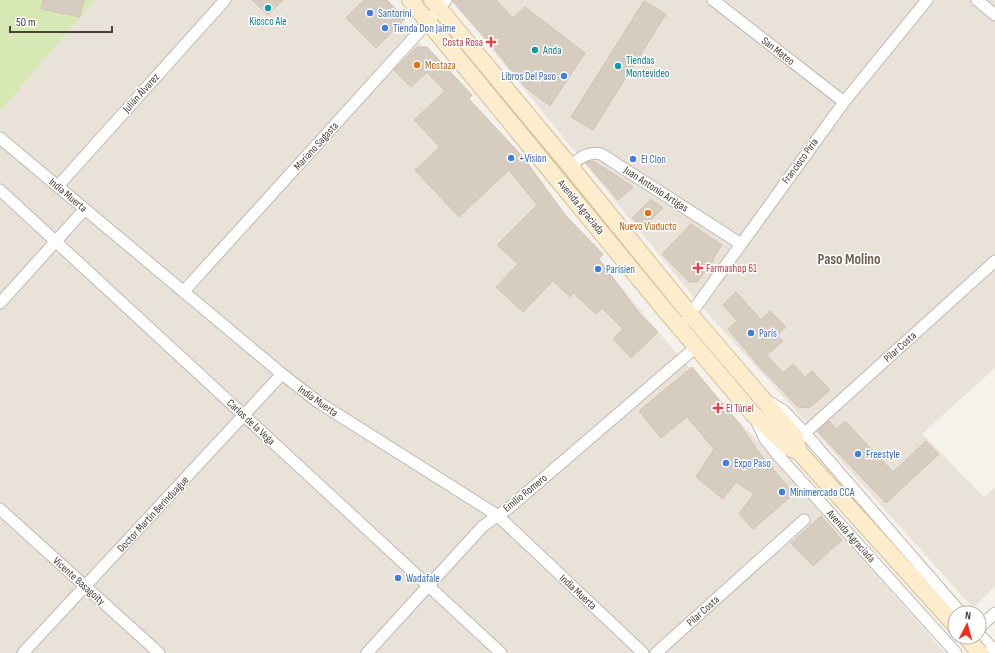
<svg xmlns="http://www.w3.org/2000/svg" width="995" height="653" font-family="'Sofia Sans Condensed',sans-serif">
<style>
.residential{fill:#e9e2d9}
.green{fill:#d6e9b4}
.building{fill:#d7ccc0;stroke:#d2c3b3}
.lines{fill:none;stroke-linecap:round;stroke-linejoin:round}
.street-casing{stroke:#c1b8ad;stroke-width:13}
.secondary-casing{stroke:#d4c09a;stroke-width:18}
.street{stroke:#fff;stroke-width:11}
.secondary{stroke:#feedcc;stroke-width:16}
.secondary-bridge-casing{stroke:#d4c09a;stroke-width:18;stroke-linecap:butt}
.secondary-bridge{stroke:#feedcc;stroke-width:16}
.culture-dot{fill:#0f9aa8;stroke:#fff;stroke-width:1.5}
.shop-dot{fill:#3f7fe0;stroke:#fff;stroke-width:1.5}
.health-dot{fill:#e0444e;stroke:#fff;stroke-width:1.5}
.food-dot{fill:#e8710a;stroke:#fff;stroke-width:1.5}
.labels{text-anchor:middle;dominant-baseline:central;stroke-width:3;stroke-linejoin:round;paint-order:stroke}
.shop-label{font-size:11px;fill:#366cbe;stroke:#fff;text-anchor:start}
.culture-label{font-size:11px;fill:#0d838f;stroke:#fff;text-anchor:start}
.health-label{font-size:11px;fill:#be3a42;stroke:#fff;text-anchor:start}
.street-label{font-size:11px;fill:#494138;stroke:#fff}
.food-label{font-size:11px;fill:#c56008;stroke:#fff;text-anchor:start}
.district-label{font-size:15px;font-weight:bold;fill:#6c5e50;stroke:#fff}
</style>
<rect width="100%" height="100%" fill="#f5f1eb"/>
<path class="residential" d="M0,0H384L676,353L761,445L945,653H0Z
M456,0H995V368L922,434L984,497L995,488V586L973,608L818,435L701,306L454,3Z"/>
<path class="green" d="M0,0H95L1,110L0,109Z"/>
<path class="building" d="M43,0H84L80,17L41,9Z
M252,0H283L268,15Z
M364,0H387L405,19L376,48L346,18Z
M453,0H496L513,18L525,7L585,53L550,106L525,87L488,41L453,2Z
M644,1L666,14L593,130L571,117Z
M417,47H427L472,95L469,99L523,157L566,216L603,254L599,259L613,278L639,313L658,332L631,358L613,339L623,329L602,308L596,314L573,293L570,297L553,281L523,312L496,287L518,264L497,245L537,205L509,170L459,217L415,170L440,147L414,120L445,91L427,72L411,87L394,70Z
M593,161L617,176L633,187L618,200L586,163Z
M651,199L663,208L642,228L632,218Z
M691,224L722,245L713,259L714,260L697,282H689L662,254Z
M736,292L761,320L770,311L786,327L777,335L783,341L767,355L783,373L793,364L805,377L812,371L830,390L809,408L798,407L757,364L728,329L737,321L723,305Z
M692,367L741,426L757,450L794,494L753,529L739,514L754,494L736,482L723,499L696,477L714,449L687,417L661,438L639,411Z
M829,421L836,429L845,421L893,472L926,441L939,454L886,503L817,431Z
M821,516L842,540L813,566L791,543Z"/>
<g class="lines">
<defs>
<path id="street" d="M713,0L844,102
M977,0L995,15
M0,138L282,374L318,402L497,515L643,653
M570,166C580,158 588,151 601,154L741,244
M58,186L225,0
M0,190L501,653
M184,291L428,22L446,0
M0,303L85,209
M687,319L844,102L927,0
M771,403L784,411L805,433L961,613
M756,420L765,439L777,454L956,653
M805,433L995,261
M0,509L159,653
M979,628L995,613
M979,634L995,651
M23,653L282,374
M367,653L483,526L510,507L696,347
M656,653L804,520"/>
<path id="secondary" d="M410,0L664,309L753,414L788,447L799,452
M432,0L570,166L690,314L795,437L799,452L955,625"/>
</defs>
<use href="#street" class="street-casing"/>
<use href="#secondary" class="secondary-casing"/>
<use href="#street" class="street"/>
<use href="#secondary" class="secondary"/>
<defs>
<path id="secondary-bridge" d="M966,637L980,653"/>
</defs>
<use href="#secondary-bridge" class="secondary-bridge-casing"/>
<use href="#secondary-bridge" class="secondary-bridge"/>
</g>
<g class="culture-dot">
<circle cx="268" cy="8" r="4"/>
<circle cx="535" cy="50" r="4"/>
<circle cx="618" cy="66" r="4"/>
</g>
<g class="shop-dot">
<circle cx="370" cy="13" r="4"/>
<circle cx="385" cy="28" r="4"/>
<circle cx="564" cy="76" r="4"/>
<circle cx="511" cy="158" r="4"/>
<circle cx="633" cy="159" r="4"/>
<circle cx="598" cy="269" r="4"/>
<circle cx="751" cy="333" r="4"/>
<circle cx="858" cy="454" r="4"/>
<circle cx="726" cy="463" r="4"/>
<circle cx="782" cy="492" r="4"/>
<circle cx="398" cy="578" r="4"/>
</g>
<g class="health-dot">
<path d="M489 36h4v4h4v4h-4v4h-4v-4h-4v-4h4z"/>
<path d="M696 262h4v4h4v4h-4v4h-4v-4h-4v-4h4z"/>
<path d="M716 402h4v4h4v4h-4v4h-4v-4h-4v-4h4z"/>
</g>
<g class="food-dot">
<circle cx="417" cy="65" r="4"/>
<circle cx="648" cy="213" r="4"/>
</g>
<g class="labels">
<g class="shop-label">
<text x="378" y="13">Santorini</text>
<text x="393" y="28">Tienda Don Jaime</text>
<text x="556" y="76" text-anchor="end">Libros Del Paso</text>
<text x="519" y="158">+Vision</text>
<text x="641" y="159">El Clon</text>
<text x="606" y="269">Parisien</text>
<text x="759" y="333">París</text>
<text x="866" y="454">Freestyle</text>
<text x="734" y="463">Expo Paso</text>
<text x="790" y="492">Minimercado CCA</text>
<text x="406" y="578">Wadafale</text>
</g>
<g class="culture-label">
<text x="268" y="21" text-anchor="middle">Kiosco Ale</text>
<text x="543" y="50">Anda</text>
<text x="626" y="60">Tiendas<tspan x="626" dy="13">Montevideo</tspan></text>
</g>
<g class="health-label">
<text x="483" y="42" text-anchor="end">Costa Rosa</text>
<text x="706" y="268">Farmashop 61</text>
<text x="726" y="408">El Túnel</text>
</g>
<g class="street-label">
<text transform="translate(778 51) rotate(38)">San Mateo</text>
<text transform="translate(141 93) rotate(-48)">Julián Álvarez</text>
<text transform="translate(316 146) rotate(-48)">Mariano Sagasta</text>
<text transform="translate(800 161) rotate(-54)">Francisco Piria</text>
<text transform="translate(656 189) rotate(33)">Juan Antonio Artigas</text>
<text transform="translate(68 195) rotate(40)">India Muerta</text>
<text transform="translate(581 207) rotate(51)">Avenida Agraciada</text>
<text transform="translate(900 347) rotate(-42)">Pilar Costa</text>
<text transform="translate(318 401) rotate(35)">India Muerta</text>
<text transform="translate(251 422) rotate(43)">Carlos de la Vega</text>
<text transform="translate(525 493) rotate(-39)">Emilio Romero</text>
<text transform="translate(153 514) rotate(-47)">Doctor Martín Berinduague</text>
<text transform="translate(851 536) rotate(48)">Avenida Agraciada</text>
<text transform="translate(79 581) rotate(42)">Vicente Basagoity</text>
<text transform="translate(578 592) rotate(43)">India Muerta</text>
<text transform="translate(703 611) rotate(-42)">Pilar Costa</text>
</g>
<g class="food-label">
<text x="425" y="65">Mostaza</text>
<text x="648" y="226" text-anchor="middle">Nuevo Viaducto</text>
</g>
<g class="district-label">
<text x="849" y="259">Paso Molino</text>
</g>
</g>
<g transform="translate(967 625) rotate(6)"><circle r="19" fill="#ffffff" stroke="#b6b3af"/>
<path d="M0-3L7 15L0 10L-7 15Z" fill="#f82b1e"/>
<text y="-6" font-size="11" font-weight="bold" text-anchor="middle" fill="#494138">N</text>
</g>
<path d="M10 26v6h102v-6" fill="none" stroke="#494138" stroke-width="2"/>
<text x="16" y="26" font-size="12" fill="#494138" stroke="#ffffff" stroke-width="3" paint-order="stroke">50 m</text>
</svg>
